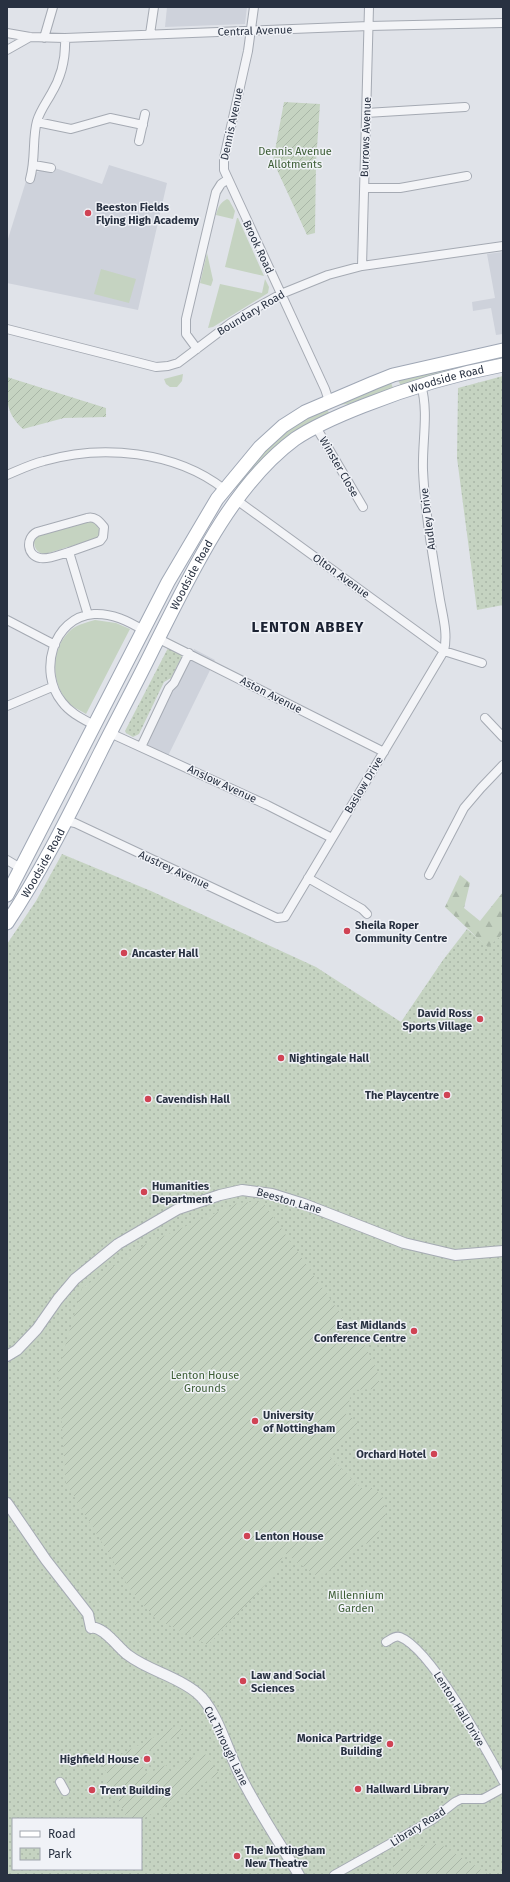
<svg xmlns="http://www.w3.org/2000/svg" width="510" height="1882" font-family="'Fira Sans',sans-serif">
<style>
.built{fill:#ced2db}
.grass{fill:#c5d3c1}
.forest{fill:url(#forest-firs)}
.park{fill:url(#park-dots);fill-rule:evenodd}
.garden{fill:url(#garden-furrows)}
.lines{fill:none;stroke-linecap:round;stroke-linejoin:round}
.minor-casing{stroke:#a5aab3;stroke-width:10}
.tertiary-casing{stroke:#a5aab3;stroke-width:12}
.primary-casing{stroke:#9fa7b5;stroke-width:15}
.minor{stroke:#f3f4f7;stroke-width:8}
.tertiary{stroke:#f3f4f7;stroke-width:10}
.primary{stroke:#fff;stroke-width:13}
.poi-dot{fill:#d04354;stroke:#f0f2f7;stroke-width:1.5}
.labels{text-anchor:middle;dominant-baseline:central;stroke-width:3;stroke-linejoin:round;paint-order:stroke}
.street-label{font-size:11px;fill:#283141;stroke:#f0f2f7}
.park-label{font-size:11px;fill:#3c5d35;stroke:#f0f2f7}
.poi-label{font-size:11px;font-weight:bold;fill:#283141;stroke:#f0f2f7;text-anchor:start}
.district-label{font-size:15px;font-weight:bold;letter-spacing:1px;fill:#1b2232;stroke:#f0f2f7}
</style>
<defs>
<pattern id="forest-firs" width="22" height="20" patternUnits="userSpaceOnUse"><rect width="22" height="20" fill="#c5d3c1"/><path d="M5 1l3.5 6h-7zM16 11l3.5 6h-7z" fill="#a9b6a7"/></pattern>
<pattern id="park-dots" width="8" height="8" patternUnits="userSpaceOnUse"><rect width="8" height="8" fill="#c5d3c1"/><path d="M2 2h.1M6 6h.1" fill="none" stroke="#a9b6a7" stroke-width="1.8" stroke-linecap="round"/></pattern>
<pattern id="garden-furrows" width="10" height="10" patternUnits="userSpaceOnUse"><rect width="10" height="10" fill="#c5d3c1"/><path d="M-1 1l2-2M0 10L10 0M9 11l2-2" fill="none" stroke="#a9b6a7"/></pattern>
</defs>
<rect width="100%" height="100%" fill="#e0e3e9"/>
<path class="built" d="M167,7H247L245,24L165,27Z
M109,165L167,183L138,310L7,283V242L27,178L41,170L53,173L55,168L102,184Z
M503,252V334L496,335L491,308L473,311L472,302L495,298L487,254Z
M194,649L215,660L165,762L143,751Z"/>
<path class="grass" d="M227,199L229,200L235,211L233,219L216,215C218,207 220,203 227,199Z
M237,218H238L264,276L225,267Z
M207,253L213,280L211,286L200,283Z
M101,269L136,279L129,303L94,294Z
M265,279L269,287L268,293L213,327L208,328L220,284L262,293Z
M503,355V359L401,386L398,380Z
M183,374L182,381L177,387H170L166,384L164,379Z
M390,380L393,388L348,404L335,405Z
M325,407L330,414L238,489L232,484L289,426Z
M90,521L94,522L100,530L98,538L45,554C37,553 34,548 34,540L37,536Z
M95,620L116,623L130,629L86,714C82,711 76,709 72,706C50,687 49,648 72,629C79,624 88,622 95,620Z"/>
<path class="forest" d="M460,875L470,883L464,908L480,921L503,892V934L488,948L445,907Z"/>
<path class="park" d="M503,376V605L477,610L457,458L458,388Z
M168,648H171L182,655V656L171,678L164,682L139,734L133,737L126,733L125,731Z
M62,854L151,891L316,967L401,1022L443,960L467,929L488,947L503,934V1875H7V944L36,901ZM13,1819H141V1869H13Z"/>
<path class="garden" d="M284,102L320,104L316,162L315,233L307,235L273,161Z
M7,377L106,408V417L64,418L23,429C5,412 7,400 7,377Z
M252,1202H263L335,1306L366,1347L379,1376V1389L352,1390L346,1414L361,1425L329,1456L361,1488H372L382,1495L386,1513L376,1540L360,1546L320,1578L284,1553L277,1572L208,1645L155,1618L130,1589L66,1483L58,1371L82,1288L146,1244L238,1203Z
M176,1726L180,1727L183,1733L138,1756L147,1774L166,1765L170,1772L203,1751L219,1774L141,1820L128,1819L116,1796L114,1797L104,1778L108,1775L102,1764Z
M433,1843L445,1847L489,1875H394C389,1851 416,1848 433,1843Z"/>
<g class="lines">
<defs>
<path id="minor" d="M254,7L248,51L224,158V170L325,389L329,401
M7,33L30,37L65,38L369,26L503,23
M150,34L154,7
M44,38L53,7
M7,50L30,37
M366,113L465,107
M37,122L71,129L110,118L143,125
M139,141L145,114
M34,165L51,168
M30,179C36,158 32,139 37,121C40,111 46,103 51,94C62,76 66,59 65,38
M364,188H400L467,176
M362,266L369,7
M7,329L156,367L168,366L178,363L231,323L254,309L281,294L328,275L362,266L503,246
M197,349L186,334V319L216,192L221,184L228,179
M316,427L363,507
M7,475C19,470 31,464 44,461C102,444 175,451 224,489
M238,501L444,651L482,663
M69,552L100,541L103,537L104,527C99,521 95,516 87,518L37,532C25,538 27,556 40,558C48,560 61,554 69,552L88,615
M7,620L55,645
M159,639L384,752
M7,706L52,687
M485,718L503,737
M94,725C83,719 70,713 62,702C38,673 52,617 94,614C112,613 128,621 143,630
M110,733L267,805L332,838
M141,747L169,688L174,683L189,653
M66,821L75,823L277,918L285,917L444,651C448,634 443,617 440,600C433,557 425,514 423,470C422,442 429,412 421,385
M7,860L22,869
M429,875L464,808L481,788L503,765
M308,878L362,909L367,914
M386,1642C390,1640 395,1635 400,1637C430,1648 487,1751 503,1781
M60,1782L65,1791
M334,1875L432,1820L455,1802L461,1799H483L503,1788"/>
<path id="tertiary" d="M7,1356L17,1350L37,1329L58,1299L75,1279L118,1244L178,1209L220,1195L242,1190L272,1194L304,1204L404,1243L455,1255L503,1251
M7,1503L46,1560L88,1614L91,1628C103,1625 118,1648 128,1655C149,1671 177,1676 197,1693C216,1708 228,1751 239,1773C256,1808 279,1842 299,1875"/>
<g id="primary">
<path d="M7,895L168,582L217,499L260,447L283,426L305,412L373,383L393,375L503,350"/>
<path id="s1" d="M7,923C43,869 71,811 100,753C118,717 137,682 154,647C190,576 230,487 295,439C316,425 340,415 363,406C408,388 455,374 503,365"/>
</g>
</defs>
<use href="#minor" class="minor-casing"/>
<use href="#tertiary" class="tertiary-casing"/>
<use href="#primary" class="primary-casing"/>
<use href="#minor" class="minor"/>
<use href="#tertiary" class="tertiary"/>
<use href="#primary" class="primary"/>
</g>
<g class="poi-dot">
<circle cx="88" cy="213" r="4"/>
<circle cx="347" cy="931" r="4"/>
<circle cx="124" cy="953" r="4"/>
<circle cx="480" cy="1019" r="4"/>
<circle cx="281" cy="1058" r="4"/>
<circle cx="447" cy="1095" r="4"/>
<circle cx="148" cy="1099" r="4"/>
<circle cx="144" cy="1192" r="4"/>
<circle cx="414" cy="1331" r="4"/>
<circle cx="255" cy="1421" r="4"/>
<circle cx="434" cy="1454" r="4"/>
<circle cx="247" cy="1536" r="4"/>
<circle cx="243" cy="1681" r="4"/>
<circle cx="390" cy="1744" r="4"/>
<circle cx="147" cy="1759" r="4"/>
<circle cx="358" cy="1789" r="4"/>
<circle cx="92" cy="1790" r="4"/>
<circle cx="237" cy="1856" r="4"/>
</g>
<g class="labels">
<g class="street-label">
<text transform="translate(255 31) rotate(-2)">Central Avenue</text>
<text transform="translate(232 124) rotate(-78)">Dennis Avenue</text>
<text transform="translate(366 137) rotate(-88)">Burrows Avenue</text>
<text transform="translate(258 247) rotate(65)">Brook Road</text>
<text transform="translate(251 313) rotate(-31)">Boundary Road</text>
<text stroke="none"><textPath href="#s1" startOffset="730">Woodside Road</textPath></text>
<text transform="translate(339 467) rotate(60)">Winster Close</text>
<text transform="translate(428 519) rotate(-97)">Audley Drive</text>
<text stroke="none"><textPath href="#s1" startOffset="394">Woodside Road</textPath></text>
<text transform="translate(341 576) rotate(36)">Olton Avenue</text>
<text transform="translate(271 695) rotate(27)">Aston Avenue</text>
<text transform="translate(222 784) rotate(25)">Anslow Avenue</text>
<text transform="translate(364 785) rotate(-59)">Baslow Drive</text>
<text stroke="none"><textPath href="#s1" startOffset="70">Woodside Road</textPath></text>
<text transform="translate(174 870) rotate(25)">Austrey Avenue</text>
<text transform="translate(289 1201) rotate(16)">Beeston Lane</text>
<text transform="translate(459 1709) rotate(58)">Lenton Hall Drive</text>
<text transform="translate(226 1746) rotate(64)">Cut Through Lane</text>
<text transform="translate(418 1827) rotate(-32)">Library Road</text>
</g>
<g class="park-label">
<text x="295" y="151">Dennis Avenue<tspan x="295" dy="13">Allotments</tspan></text>
<text x="205" y="1375">Lenton House<tspan x="205" dy="13">Grounds</tspan></text>
<text x="356" y="1595">Millennium<tspan x="356" dy="13">Garden</tspan></text>
</g>
<g class="poi-label">
<text x="96" y="207">Beeston Fields<tspan x="96" dy="13">Flying High Academy</tspan></text>
<text x="355" y="925">Sheila Roper<tspan x="355" dy="13">Community Centre</tspan></text>
<text x="132" y="953">Ancaster Hall</text>
<text x="472" y="1013" text-anchor="end">David Ross<tspan x="472" dy="13">Sports Village</tspan></text>
<text x="289" y="1058">Nightingale Hall</text>
<text x="439" y="1095" text-anchor="end">The Playcentre</text>
<text x="156" y="1099">Cavendish Hall</text>
<text x="152" y="1186">Humanities<tspan x="152" dy="13">Department</tspan></text>
<text x="406" y="1325" text-anchor="end">East Midlands<tspan x="406" dy="13">Conference Centre</tspan></text>
<text x="263" y="1415">University<tspan x="263" dy="13">of Nottingham</tspan></text>
<text x="426" y="1454" text-anchor="end">Orchard Hotel</text>
<text x="255" y="1536">Lenton House</text>
<text x="251" y="1675">Law and Social<tspan x="251" dy="13">Sciences</tspan></text>
<text x="382" y="1738" text-anchor="end">Monica Partridge<tspan x="382" dy="13">Building</tspan></text>
<text x="139" y="1759" text-anchor="end">Highfield House</text>
<text x="366" y="1789">Hallward Library</text>
<text x="100" y="1790">Trent Building</text>
<text x="245" y="1850">The Nottingham<tspan x="245" dy="13">New Theatre</tspan></text>
</g>
<g class="district-label">
<text x="308" y="627">LENTON ABBEY</text>
</g>
</g>
<rect width="510" height="1882" fill="none" stroke="#283141" stroke-width="16"/>
<rect x="12" y="1818" width="130" height="52" fill="#f0f2f7" stroke="#a0a5ae"/>
<rect x="20" y="1831" width="20" height="6" fill="#ffffff" stroke="#a0a5ae"/>
<text x="48" y="1838" font-size="12" fill="#283141">Road</text>
<rect x="20" y="1848" width="20" height="12" fill="url(#park-dots)" stroke="#a0a5ae"/>
<text x="48" y="1858" font-size="12" fill="#283141">Park</text>
</svg>
